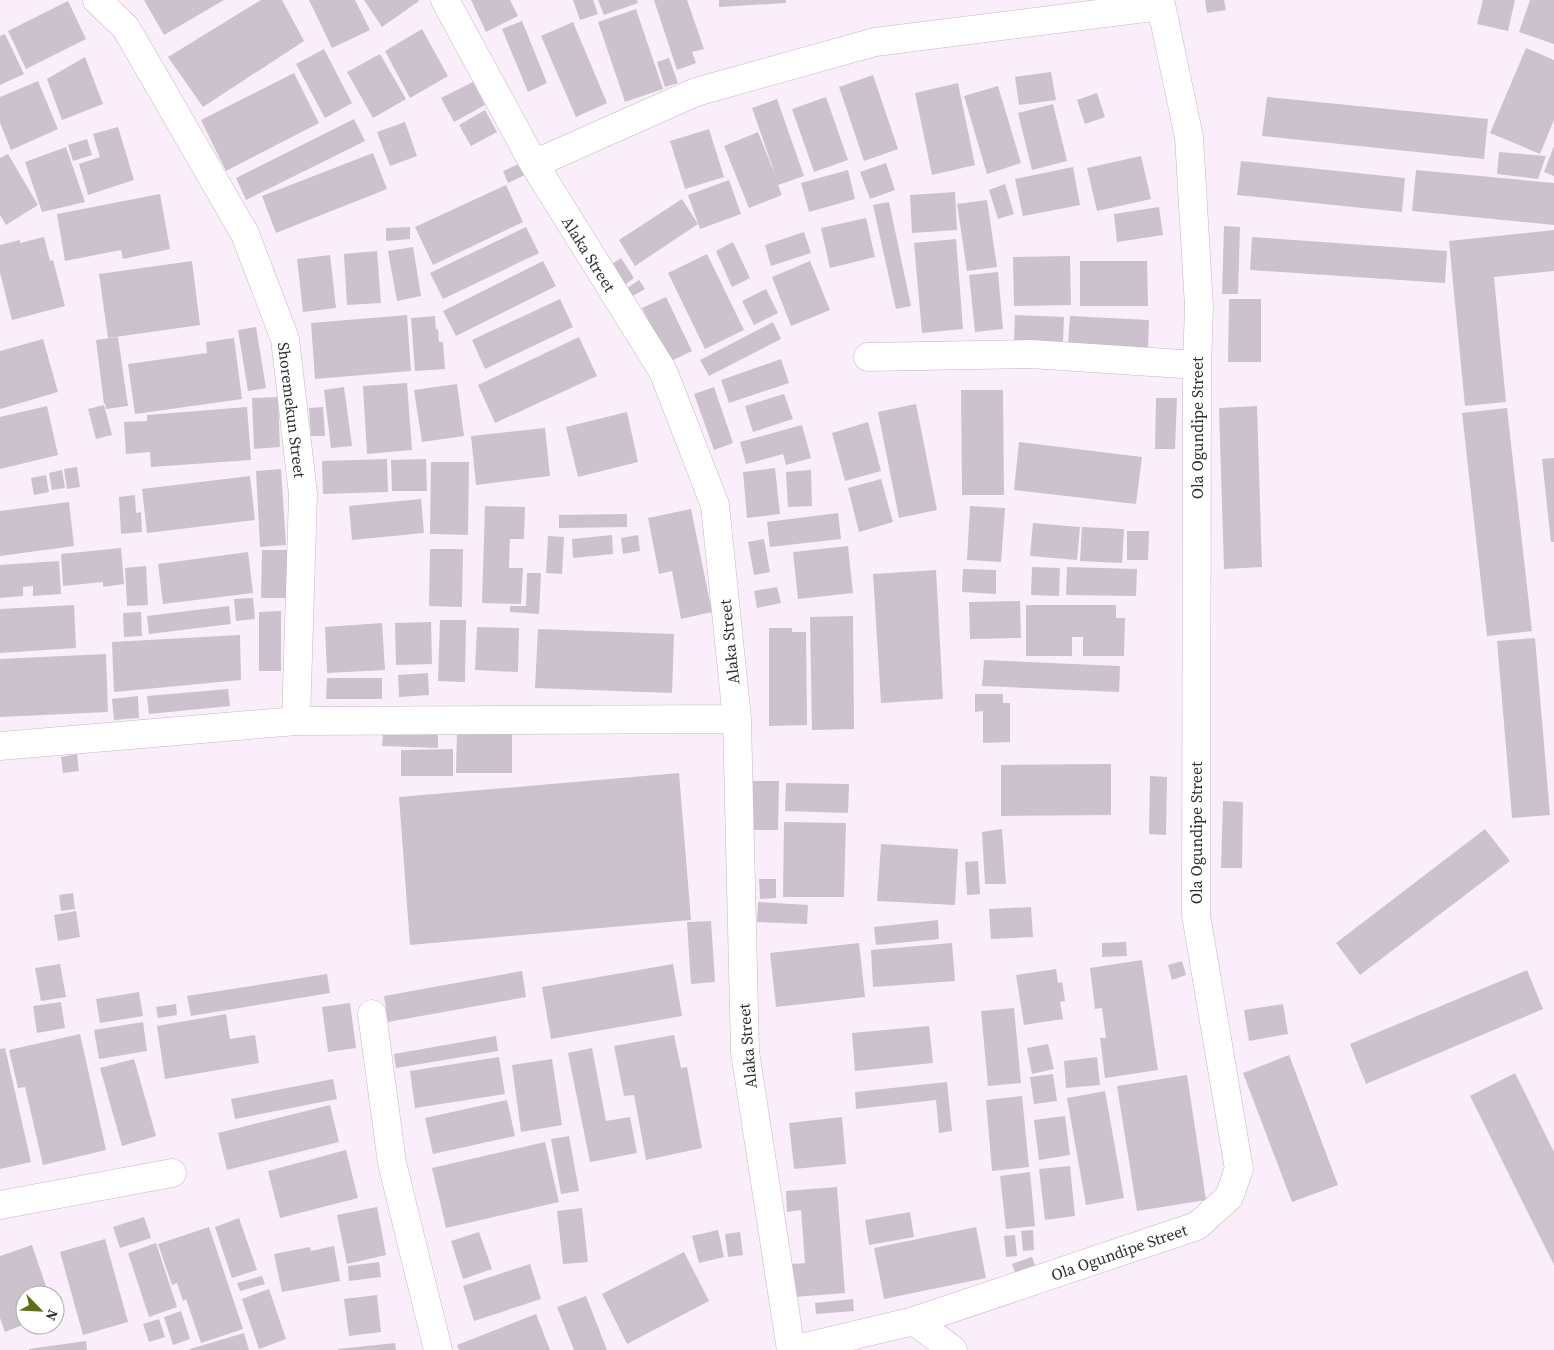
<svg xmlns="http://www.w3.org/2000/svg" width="1554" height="1350" font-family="'Source Serif 4',serif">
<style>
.building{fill:#ccc2cd}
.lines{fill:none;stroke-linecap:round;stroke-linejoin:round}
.minor-casing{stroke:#c3b8c4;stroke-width:29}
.minor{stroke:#fff;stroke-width:28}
.labels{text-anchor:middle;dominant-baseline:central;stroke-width:4;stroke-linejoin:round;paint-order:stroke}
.street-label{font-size:16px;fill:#312d31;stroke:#fff}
</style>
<rect width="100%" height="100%" fill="#f9eefa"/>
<path class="building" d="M144,0H224L164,35Z
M261,0H282L304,41L203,107L168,57Z
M309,0H355L370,30L332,48Z
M364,0H418L419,1L382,27Z
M471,0H510L518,16L486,32Z
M573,0H593L598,14L580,20Z
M598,0H637L638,3L604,15Z
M654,0H687L704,49L692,52L696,63L677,70Z
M719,0H786V3L719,7Z
M1205,0H1224L1226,10L1207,13Z
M1483,0H1515L1508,31L1477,24Z
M1530,0H1554V44L1519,32Z
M68,1L86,39L26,69L8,31Z
M636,9L663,89L625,102L598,22Z
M522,21L547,83L528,92L502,29Z
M573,22L607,103L576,117L541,36Z
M422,29L448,76L410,98L385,51Z
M5,34L24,74L0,85V36Z
M1526,48L1554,60V120L1540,154L1490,133Z
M324,49L352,103L325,118L296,64Z
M380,54L406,99L373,118L347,72Z
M85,57L103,104L62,120L47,79Z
M669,58L678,83L665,87L657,62Z
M1051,72L1056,100L1019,105L1015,77Z
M294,73L319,123L226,171L201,120Z
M873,75L898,149L864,161L839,87Z
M38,81L58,129L11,150L0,123V97Z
M473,82L485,105L454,122L441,98Z
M958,83L975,165L932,175L915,93Z
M998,86L1021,163L987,174L964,96Z
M1097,93L1105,117L1085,124L1077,100Z
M826,97L848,160L814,172L792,109Z
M1267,97L1488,119L1484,159L1262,136Z
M777,99L804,176L778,185L782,195L749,208L724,146L758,132L777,180L752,108Z
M1053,104L1067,161L1032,170L1018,113Z
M485,110L497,132L471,146L459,125Z
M354,119L365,141L246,200L236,178Z
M405,122L417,156L390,166L377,132Z
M118,127L134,180L88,195L79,164L100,157L93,134Z
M709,129L724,177L685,189L670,141Z
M87,139L92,155L73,161L68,145Z
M1554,146V176L1544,172Z
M66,147L85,202L42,212L25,162Z
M1499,152L1546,156L1538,179L1497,174Z
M373,153L387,189L276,233L262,196Z
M8,154L38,205L6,225L0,215V158Z
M1141,156L1151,199L1097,211L1087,168Z
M1241,161L1405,178L1402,212L1237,195Z
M521,163L527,174L508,183L503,171Z
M886,163L895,190L870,199L860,172Z
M1073,167L1080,205L1023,216L1015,179Z
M848,170L855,199L809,212L801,183Z
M1416,170L1554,183V225L1412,211Z
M729,180L741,214L700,229L688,195Z
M1005,184L1014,214L998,219L989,190Z
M506,185L523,222L433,265L415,227Z
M955,192L957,230L912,233L910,195Z
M160,194L170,249L123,259L121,250L65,261L57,214Z
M682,199L698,224L635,266L619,240Z
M987,200L997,267L967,271L957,204Z
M889,202L911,306L896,309L873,205Z
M1159,207L1163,235L1117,242L1114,214Z
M866,218L875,257L830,268L821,228Z
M1224,226L1240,227L1238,294H1222Z
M410,227V239L386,241V228Z
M526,227L539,253L443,299L430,273Z
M1554,230V271L1494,277L1506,402L1465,406L1449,241Z
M804,232L811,253L771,266L765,245Z
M44,237L50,261L53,260L65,306L12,320L0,273V245L20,240V243Z
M1252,237L1447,251L1445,283L1250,270Z
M956,239L963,329L922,333L914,243Z
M733,242L750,278L732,287L716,251Z
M413,247L421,296L397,301L388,251Z
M377,251L381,303L347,305L344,254Z
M707,254L744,330L705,349L668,273Z
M330,255L336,308L303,312L297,259Z
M1070,256L1071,305L1014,306L1013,257Z
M621,258L634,278L623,286L609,266Z
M192,261L200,325L108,338L99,274Z
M543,261L556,286L456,336L443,311Z
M810,261L830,310L791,326L772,277Z
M1080,261H1147L1148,306H1080Z
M998,272L1003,329L975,332L969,275Z
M639,280L645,289L631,297L626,289Z
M766,289L778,313L754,325L742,301Z
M666,297L692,351L669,362L642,308Z
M560,299L573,327L485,369L472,340Z
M1229,299H1261V362H1228Z
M407,315L411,371L315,379L311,323Z
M1015,315L1064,317L1063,343L1014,341Z
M435,316L436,330L438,329L439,342H443L445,369L415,371L411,318Z
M1070,316L1149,320L1148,348L1068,344Z
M773,322L781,339L709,376L700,360Z
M256,327L266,388L248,391L238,330Z
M118,337L128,406L106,409L105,403L104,404L96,340Z
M579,337L597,376L495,423L478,385Z
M234,338L242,399L135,414L128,364L207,353L206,342Z
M43,339L58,392L0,409V351Z
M781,359L789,383L729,403L721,380Z
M407,383L412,450L367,454L363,386Z
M457,384L464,436L422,442L414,390Z
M344,387L352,446L331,448L324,390Z
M714,387L733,443L714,450L694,394Z
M961,390H1003L1004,495H962Z
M784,394L793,419L753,432L745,406Z
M278,397L280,447L254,449L252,398Z
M1156,398H1177L1175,449H1155Z
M916,404L937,510L899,518L878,412Z
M104,405L112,435L96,439L88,409Z
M47,406L58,455L0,469V417Z
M1257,406L1262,567L1224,569L1219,408Z
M247,407L251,460L151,467L150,452L126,454L124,422L147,421V415Z
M323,407L325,436H311L309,408Z
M1507,408L1532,631L1487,636L1462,413Z
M627,412L638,462L578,477L566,427Z
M868,422L881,471L845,481L832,433Z
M802,425L811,458L786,465L783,454L746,464L740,442Z
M545,428L550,476L476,485L471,436Z
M1019,442L1142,457L1136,504L1014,490Z
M1554,458V542H1551L1542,459Z
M387,459L388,492L323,494L322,461Z
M426,459L427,491H392L391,460Z
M431,462H469L468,535L430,534Z
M77,467L80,487L67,489L64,469Z
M775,468L780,514L747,518L743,472Z
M281,469L286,545L260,547L256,471Z
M62,470L65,488L52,490L49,473Z
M811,470L812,506L788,507L786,472Z
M46,475L49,492L34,495L31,478Z
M250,476L255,520L147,533L142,489Z
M881,479L893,522L859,532L848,488Z
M135,495L136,513L141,512L142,532L121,534L119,497Z
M421,499L424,533L352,540L349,506Z
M69,502L74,546L0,556V511Z
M485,506L525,507L524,539H510L509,568H523L521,604L482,603Z
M970,506L1005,508L1001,562L967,560Z
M691,509L712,612L681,619L672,571L659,574L648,518Z
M838,513L841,539L770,547L767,522Z
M627,514V527L559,528V515Z
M1033,523L1080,527L1077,560L1030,556Z
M1082,527L1124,529L1122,563L1080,561Z
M1127,531H1149L1148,560H1127Z
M612,535L613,554L573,558L572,539Z
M638,535L640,551L623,554L621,538Z
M548,536L564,537L562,574L546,573Z
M764,539L770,572L754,575L748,542Z
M848,546L853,593L798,599L793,552Z
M121,548L124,584L103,587V582L63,586L61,554Z
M430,549H463L462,607L429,606Z
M262,550H289L288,598H261Z
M248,552L253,593L163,604L158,564Z
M59,561L61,594L33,596V586L23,587V596L0,598V565Z
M146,566L148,605L127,606L125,568Z
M1032,567L1060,568L1059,596L1031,595Z
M1067,567L1137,569L1136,596L1066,595Z
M963,569L996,570V594L962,592Z
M936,570L943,699L881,703L873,574Z
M527,573H541L539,614L510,612V606H526Z
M777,587L781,603L757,608L754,591Z
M253,598L255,619L236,621L234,599Z
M1020,601L1021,638L970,639L969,602Z
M74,605L76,648L0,653V609Z
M1026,605H1116V618H1125L1124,656H1083V637H1072V656H1026Z
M229,606L231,624L149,634L147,616Z
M281,611V671H259V612Z
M141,612L142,636L124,637L123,613Z
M853,616L854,729L812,730L810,617Z
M440,620H466L465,682L438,681Z
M431,622L432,664L396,665L395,623Z
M382,623L385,670L327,673L325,627Z
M477,627L519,628L518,672L475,670Z
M769,628H792V632H806L807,725L769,726Z
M538,629L674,634L672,693L535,688Z
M240,635L241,680L114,692L112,642Z
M1535,638L1550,815L1512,818L1497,641Z
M106,654L108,712L0,717V659Z
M984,660L1120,666L1119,692L982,686Z
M428,673L429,695L399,697L398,675Z
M327,678H382V699H326Z
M228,689L230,706L149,714L147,696Z
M975,694H1003V703H1010V742L983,743V711L975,712Z
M138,696L139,718L114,720L112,699Z
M457,728L512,729V773H456Z
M383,732L438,734V748L382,746Z
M453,749V776H401V750Z
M77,754L79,771L63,773L61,757Z
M1111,764V815L1001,816V765Z
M679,773L691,920L410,945L399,797Z
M1150,776L1167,777L1166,835L1149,834Z
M752,781H779L778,830H752Z
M786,783L849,784L848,813L785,811Z
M1223,801L1243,802L1242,868H1221Z
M784,822L846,823L844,897H783Z
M1002,829L1006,884H985L982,832Z
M1485,829L1510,861L1360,975L1336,943Z
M881,844L958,849L955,905L877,901Z
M978,861L980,894L967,895L965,862Z
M759,879H776V898L760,899Z
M73,893L75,909L61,911L59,895Z
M758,902L808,905L807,924L757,922Z
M1031,907L1033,937L991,939L989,909Z
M76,911L80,937L58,941L54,915Z
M938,920L939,939L876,945L874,927Z
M711,921L715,982L691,984L687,922Z
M1126,942L1127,956L1102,957V943Z
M859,943L865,997L776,1007L770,953Z
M952,943L955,981L873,987L871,950Z
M1142,960L1158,1070L1105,1078L1100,1038H1106L1102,1008L1095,1009L1090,968Z
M1182,961L1186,975L1172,980L1168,965Z
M60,964L66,997L41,1001L35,968Z
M673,964L682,1016L551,1039L542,987Z
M1056,969L1058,983L1062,982L1065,1001L1060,1002L1063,1019L1024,1025L1016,975Z
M1527,970L1543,1009L1366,1084L1350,1044Z
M522,971L526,997L388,1022L384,996Z
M327,974L330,993L191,1016L187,996Z
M139,992L143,1016L100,1023L96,999Z
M61,1002L65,1028L37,1033L33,1006Z
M350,1003L356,1048L328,1052L322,1007Z
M176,1004L177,1015L158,1018L156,1007Z
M1283,1004L1288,1034L1249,1041L1244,1010Z
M1014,1008L1021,1083L988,1086L981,1011Z
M226,1014L230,1039L255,1035L259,1063L165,1079L157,1026Z
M143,1022L147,1051L99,1059L94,1030Z
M929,1026L933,1063L855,1071L852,1033Z
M80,1034L106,1150L43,1165L25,1087L18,1088L9,1050Z
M674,1035L681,1068L687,1067L702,1148L646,1160L634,1095L624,1096L614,1046Z
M496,1036L498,1051L396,1068L394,1054Z
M1048,1044L1054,1069L1032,1074L1027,1048Z
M5,1048L31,1162L0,1169V1049Z
M592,1048L606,1121L630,1117L637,1153L590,1162L568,1053Z
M1289,1055L1338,1185L1292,1202L1243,1073Z
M499,1057L505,1094L415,1108L410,1071Z
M1097,1057L1100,1085L1066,1088L1064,1061Z
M134,1059L156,1136L122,1146L100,1068Z
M552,1059L562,1125L521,1132L512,1065Z
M1515,1073L1554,1152V1265L1470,1096Z
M1053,1074L1057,1101L1034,1104L1030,1077Z
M1187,1075L1206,1200L1137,1211L1117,1086Z
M333,1079L337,1099L235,1119L231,1099Z
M947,1082L952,1131L939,1133L936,1100L856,1109L855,1092Z
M1105,1091L1124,1198L1086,1205L1067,1098Z
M1022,1096L1029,1167L992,1171L986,1100Z
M507,1100L515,1136L433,1154L425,1118Z
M330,1105L339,1142L227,1170L218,1133Z
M1065,1116L1070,1155L1039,1160L1034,1120Z
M842,1117L846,1164L794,1169L789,1123Z
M569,1136L579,1191L561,1194L551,1139Z
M545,1142L559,1202L446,1228L432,1168Z
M346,1150L358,1198L280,1218L268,1171Z
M1070,1166L1075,1216L1045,1220L1039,1169Z
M1030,1172L1035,1226L1006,1229L1000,1176Z
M837,1187L845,1293L794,1297L792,1264L805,1263L801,1210L787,1212L786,1191Z
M377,1207L386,1255L347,1264L337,1215Z
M582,1208L588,1262L563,1264L557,1211Z
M910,1212L914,1237L869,1245L865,1220Z
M144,1217L151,1238L120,1248L113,1227Z
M239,1218L257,1270L232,1278L215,1227Z
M209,1227L243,1329L201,1343L186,1299L183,1301L177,1283L172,1285L158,1244Z
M976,1227L986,1278L884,1299L874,1248Z
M718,1230L724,1257L699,1263L692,1236Z
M1033,1230L1034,1250L1023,1251L1021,1231Z
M479,1232L492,1269L463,1279L451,1241Z
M740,1232L743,1255L728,1257L725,1234Z
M1015,1235L1017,1256L1006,1257L1004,1236Z
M105,1239L128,1322L83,1335L60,1252Z
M156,1243L177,1307L149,1317L128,1253Z
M32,1245L49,1295H25V1324L5,1332L0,1318V1256Z
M334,1246L340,1281L282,1292L274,1254L310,1247L311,1251Z
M684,1252L709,1301L627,1344L602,1294Z
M1032,1257L1037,1271L1017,1278L1012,1264Z
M379,1262L381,1277L349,1281L348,1266Z
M530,1264L541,1299L474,1321L463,1286Z
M262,1276L265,1284L240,1291L237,1283Z
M269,1289L286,1339L259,1349L242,1299Z
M377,1295L381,1332L349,1336L344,1299Z
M586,1296L607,1350H574L557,1307Z
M853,1299L854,1311L816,1314L815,1303Z
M181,1311L190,1339L173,1345L164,1317Z
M536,1314L550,1350H459L457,1345Z
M159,1319L165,1337L149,1342L143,1324Z
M244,1333L249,1350H190V1349Z
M86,1341L87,1350H29V1349Z
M395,1343L396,1350H338V1349Z"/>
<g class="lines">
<defs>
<path id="minor" d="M97,0L126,28L245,234L285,339L303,494L296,721
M445,0L534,164L663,371L715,505L737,719L745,1052L791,1350
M534,164L696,92L875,42L1161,6
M868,357L1031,354L1197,365
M0,746L296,721L737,719
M372,1014L392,1163L438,1350
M0,1205L172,1173
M914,1321L953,1350
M792,1350L914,1321L1197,1226L1229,1197L1239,1169L1196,915L1197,365L1199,307L1189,137L1160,0"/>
</defs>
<use href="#minor" class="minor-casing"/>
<use href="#minor" class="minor"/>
</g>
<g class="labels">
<g class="street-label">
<text transform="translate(589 254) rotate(58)">Alaka Street</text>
<text transform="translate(292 410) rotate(83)">Shoremekun Street</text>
<text transform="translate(1197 428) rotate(-90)">Ola Ogundipe Street</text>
<text transform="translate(729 642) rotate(-96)">Alaka Street</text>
<text transform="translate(1196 833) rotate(-90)">Ola Ogundipe Street</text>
<text transform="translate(747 1046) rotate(-95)">Alaka Street</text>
<text transform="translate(1119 1252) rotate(-19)">Ola Ogundipe Street</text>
</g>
</g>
<g transform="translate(40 1310) rotate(114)"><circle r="24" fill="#ffffff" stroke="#adabad"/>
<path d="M0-4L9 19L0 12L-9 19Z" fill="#5d6e1a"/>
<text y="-8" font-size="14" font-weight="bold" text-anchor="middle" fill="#312d31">N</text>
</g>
</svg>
